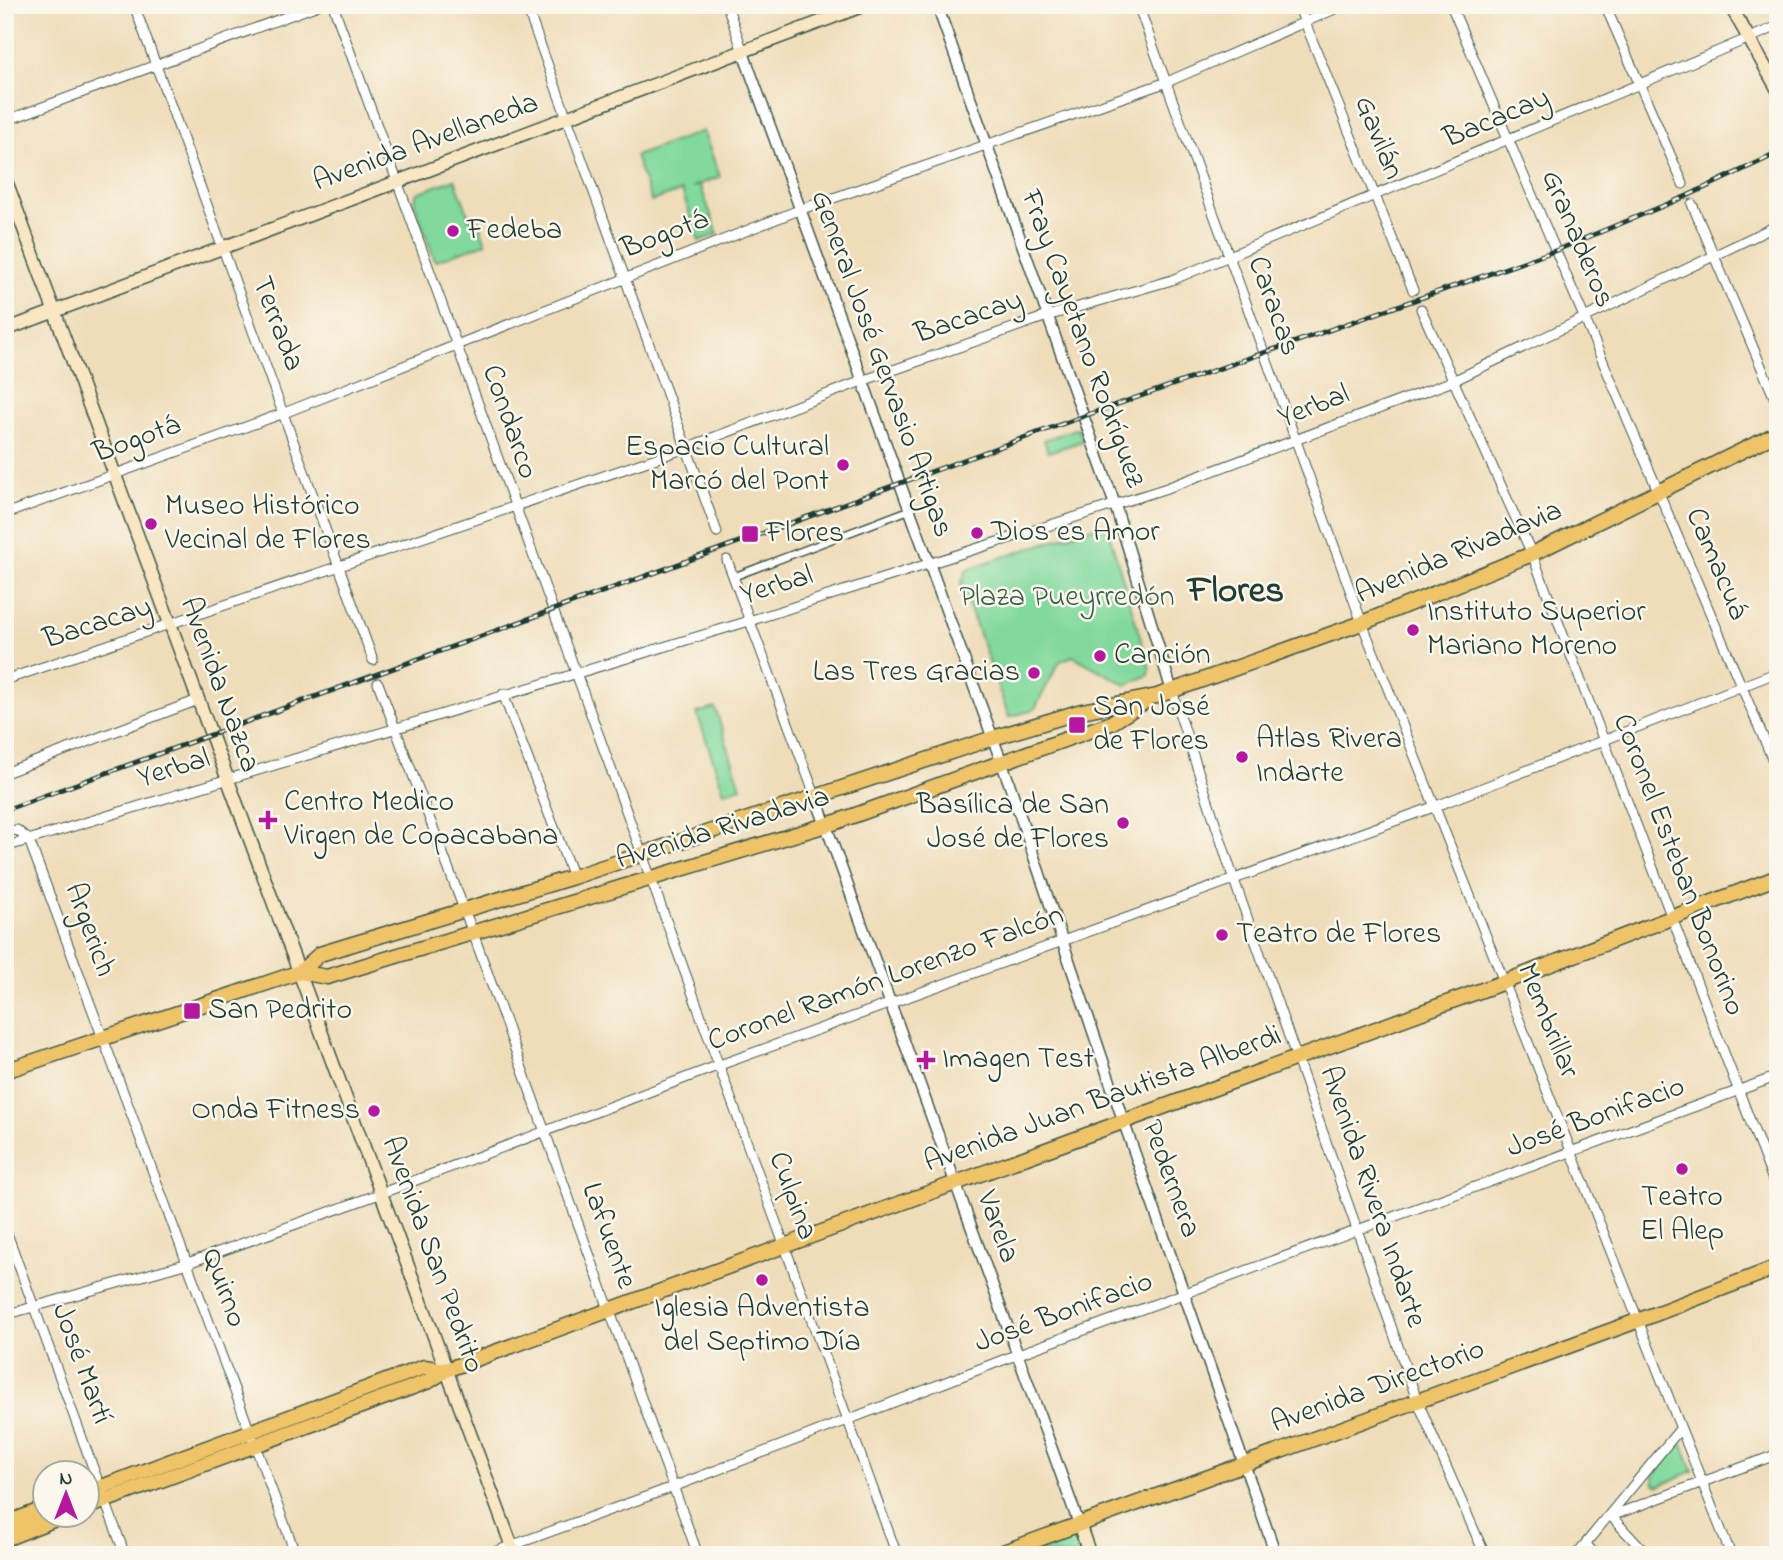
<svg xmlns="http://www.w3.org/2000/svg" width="1783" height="1560" font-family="'Indie Flower',sans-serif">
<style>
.green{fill:#81d99d;stroke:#508b68;stroke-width:2}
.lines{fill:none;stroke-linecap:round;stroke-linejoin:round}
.pedestrian-casing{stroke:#3e5548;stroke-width:9}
.minor-casing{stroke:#3e5548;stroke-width:11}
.tertiary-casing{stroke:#3e5548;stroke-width:13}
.secondary-casing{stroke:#3e5548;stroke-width:15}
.primary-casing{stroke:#3e5548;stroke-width:17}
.pedestrian{stroke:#fff;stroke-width:6}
.minor{stroke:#fff;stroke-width:9}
.tertiary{stroke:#fff;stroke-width:10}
.secondary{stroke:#f9e7c3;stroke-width:12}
.primary{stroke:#efc469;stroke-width:14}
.rail-casing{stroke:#1f3d34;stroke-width:5}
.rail{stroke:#fbf7ec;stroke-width:2.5;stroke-dasharray:8;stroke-linecap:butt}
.poi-dot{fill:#b5179e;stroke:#fbf7ec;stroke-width:2.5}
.labels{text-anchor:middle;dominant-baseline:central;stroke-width:5;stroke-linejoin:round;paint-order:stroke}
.street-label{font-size:30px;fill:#1f3d34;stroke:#fbf7ec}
.poi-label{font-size:30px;fill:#1f3d34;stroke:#fbf7ec;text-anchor:start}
.park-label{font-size:30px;fill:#335c49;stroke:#fbf7ec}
.district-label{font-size:37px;font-weight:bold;fill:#1f3d34;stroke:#fbf7ec}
</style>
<rect width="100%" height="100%" fill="#fbf7ec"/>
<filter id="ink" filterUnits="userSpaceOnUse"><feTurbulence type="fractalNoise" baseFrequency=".0143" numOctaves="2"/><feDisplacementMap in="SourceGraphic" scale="14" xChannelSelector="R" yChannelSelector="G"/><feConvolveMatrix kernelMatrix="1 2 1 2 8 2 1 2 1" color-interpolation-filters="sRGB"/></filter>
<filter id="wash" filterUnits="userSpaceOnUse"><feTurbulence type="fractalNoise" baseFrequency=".00686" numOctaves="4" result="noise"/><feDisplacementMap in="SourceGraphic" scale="28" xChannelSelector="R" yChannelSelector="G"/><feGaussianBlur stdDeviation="1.57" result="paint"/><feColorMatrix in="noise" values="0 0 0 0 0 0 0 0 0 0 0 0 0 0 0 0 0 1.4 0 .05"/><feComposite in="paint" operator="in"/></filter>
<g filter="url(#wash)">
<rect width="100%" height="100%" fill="#efddba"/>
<path class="green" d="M703,131L720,177L692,187L700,185L718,234L699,241L682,191L651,201L635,156Z
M455,179L470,219L476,216L486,243L435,261L414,201L417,193Z
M1078,428L1083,441L1048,452L1044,440Z
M1106,523L1150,669L1149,675L1126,685L1073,656L1060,661L1034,710L1009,717L961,584L967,569Z
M715,708L741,787L724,792L697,713Z
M1683,1444L1693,1471L1659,1486L1654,1483V1476L1678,1445Z
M1070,1540L1076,1543L1081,1555H1033Z"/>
</g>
<g filter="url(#ink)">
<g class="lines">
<defs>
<path id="pedestrian" d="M733,577L909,510"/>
<path id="minor" d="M134,5L373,660
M333,5L897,1555
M526,5L717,532
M727,5L743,52
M1138,5L1362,623L1731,1555
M1298,5L1413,290
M1451,5L1778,772
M1605,5L1683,184
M5,121L318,5
M1692,204L1778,406
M1421,309L1532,554L1778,1193
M5,514L284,413L799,210L1167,82L1344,5
M727,560L816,798
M5,680L686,448L862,381L1047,316L1172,280L1778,26
M378,683L473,933L698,1555
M1172,691L1234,880L1417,1400L1485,1555
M503,694L573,877
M5,773L198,700
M5,831L17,830L29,840
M29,840L296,1555
M5,847L749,621L1167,488L1453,381L1778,225
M5,1228L125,1555
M5,1315L188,1263L382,1193L717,1066L1436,806L1778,672
M1586,1544L1595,1555
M486,1555L673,1487L1016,1355L1778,1076
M1576,1555L1680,1429
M1647,1555L1611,1516L1778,1454"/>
<path id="tertiary" d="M937,5L1115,505L1172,691
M743,52L1008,780L1123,1120L1276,1555
M816,798L1079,1524"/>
<path id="secondary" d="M1730,5L1778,90
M5,178L515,1555
M5,330L865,5
M1079,1524L1090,1555"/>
<path id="primary" d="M300,972L327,977L836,822L1111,723L1144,702
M5,1071L300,972L320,954L573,877L993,738L1082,711L1157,696L1362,623L1532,554L1778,433
M88,1492L424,1367L446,1370
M88,1507L429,1381L446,1370L1504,982L1778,877
M5,1524L46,1508
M5,1539L68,1514
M995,1555L1637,1321L1778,1267"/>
</defs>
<use href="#pedestrian" class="pedestrian-casing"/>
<use href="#minor" class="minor-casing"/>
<use href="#tertiary" class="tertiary-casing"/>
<use href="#secondary" class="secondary-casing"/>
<use href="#primary" class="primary-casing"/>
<use href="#pedestrian" class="pedestrian"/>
<use href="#minor" class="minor"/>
<use href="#tertiary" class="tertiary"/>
<use href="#secondary" class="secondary"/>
<use href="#primary" class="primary"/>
<defs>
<path id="rail" d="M5,810L1084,416L1557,250L1687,196L1778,153"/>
</defs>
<use href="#rail" class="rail-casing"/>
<use href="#rail" class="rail"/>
</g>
</g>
<g class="poi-dot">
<circle cx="453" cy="231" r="7"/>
<circle cx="843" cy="465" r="7"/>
<circle cx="151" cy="524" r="7"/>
<circle cx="977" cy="533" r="7"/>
<rect x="741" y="525" width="18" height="18" rx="3.5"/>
<circle cx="1413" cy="630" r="7"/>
<circle cx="1100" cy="656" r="7"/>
<circle cx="1034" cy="673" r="7"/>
<rect x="1068" y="716" width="18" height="18" rx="3.5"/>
<circle cx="1242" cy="757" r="7"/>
<path d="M264.5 809.5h7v7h7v7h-7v7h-7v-7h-7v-7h7z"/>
<circle cx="1123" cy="823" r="7"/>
<circle cx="1222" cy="935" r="7"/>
<rect x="183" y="1002" width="18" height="18" rx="3.5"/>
<path d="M922.5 1049.5h7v7h7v7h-7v7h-7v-7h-7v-7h7z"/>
<circle cx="374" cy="1111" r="7"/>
<circle cx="1682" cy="1169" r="7"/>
<circle cx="762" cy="1280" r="7"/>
</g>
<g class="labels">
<g class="street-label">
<text transform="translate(1497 119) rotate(-23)">Bacacay</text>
<text transform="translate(1378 138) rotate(68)">Gavilán</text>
<text transform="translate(426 143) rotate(-20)">Avenida Avellaneda</text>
<text transform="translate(665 235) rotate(-21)">Bogotá</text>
<text transform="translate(1577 239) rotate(67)">Granaderos</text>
<text transform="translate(1273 306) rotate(70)">Caracas</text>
<text transform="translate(969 318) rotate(-19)">Bacacay</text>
<text transform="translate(277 324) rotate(69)">Terrada</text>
<text transform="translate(1082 339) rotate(70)">Fray Cayetano Rodríguez</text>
<text transform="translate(881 364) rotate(70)">General José Gervasio Artigas</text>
<text transform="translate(1314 407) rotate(-21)">Yerbal</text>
<text transform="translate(509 422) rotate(71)">Condarco</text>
<text transform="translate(137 440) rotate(-20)">Bogotá</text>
<text transform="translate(1459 553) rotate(-23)">Avenida Rivadavia</text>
<text transform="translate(1716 564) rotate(67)">Camacuá</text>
<text transform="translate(777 586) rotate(-17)">Yerbal</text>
<text transform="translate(98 624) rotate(-18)">Bacacay</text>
<text transform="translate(219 685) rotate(70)">Avenida Nazca</text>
<text transform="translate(174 769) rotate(-17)">Yerbal</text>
<text transform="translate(723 829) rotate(-17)">Avenida Rivadavia</text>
<text transform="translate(1678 865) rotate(69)">Coronel Esteban Bonorino</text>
<text transform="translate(89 930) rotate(70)">Argerich</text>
<text transform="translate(886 979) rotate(-20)">Coronel Ramón Lorenzo Falcón</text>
<text transform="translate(1547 1021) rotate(68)">Membrillar</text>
<text transform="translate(1103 1100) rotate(-20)">Avenida Juan Bautista Alberdi</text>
<text transform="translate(1596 1118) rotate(-20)">José Bonifacio</text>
<text transform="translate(1170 1179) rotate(70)">Pedernera</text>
<text transform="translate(792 1196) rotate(70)">Culpina</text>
<text transform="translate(1372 1197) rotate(71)">Avenida Rivera Indarte</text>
<text transform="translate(997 1227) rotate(70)">Varela</text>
<text transform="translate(608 1236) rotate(70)">Lafuente</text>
<text transform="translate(432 1255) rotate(70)">Avenida San Pedrito</text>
<text transform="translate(223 1288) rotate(70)">Quirno</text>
<text transform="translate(1064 1313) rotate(-20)">José Bonifacio</text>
<text transform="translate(81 1364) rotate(70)">José Martí</text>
<text transform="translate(1378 1387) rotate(-20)">Avenida Directorio</text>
</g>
<g class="poi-label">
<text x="467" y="231">Fedeba</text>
<text x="829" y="448" text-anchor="end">Espacio Cultural<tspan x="829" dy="34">Marcó del Pont</tspan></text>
<text x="165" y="507">Museo Histórico<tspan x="165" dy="34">Vecinal de Flores</tspan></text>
<text x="991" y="533">Dios es Amor</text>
<text x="766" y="534">Flores</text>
<text x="1427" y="613">Instituto Superior<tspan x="1427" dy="34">Mariano Moreno</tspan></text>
<text x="1114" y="656">Canción</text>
<text x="1020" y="673" text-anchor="end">Las Tres Gracias</text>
<text x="1093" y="708">San José<tspan x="1093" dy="34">de Flores</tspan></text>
<text x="1256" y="740">Atlas Rivera<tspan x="1256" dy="34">Indarte</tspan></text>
<text x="284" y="803">Centro Medico<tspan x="284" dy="34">Virgen de Copacabana</tspan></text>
<text x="1109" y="806" text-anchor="end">Basílica de San<tspan x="1109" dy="34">José de Flores</tspan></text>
<text x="1236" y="935">Teatro de Flores</text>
<text x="208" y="1011">San Pedrito</text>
<text x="942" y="1060">Imagen Test</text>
<text x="360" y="1111" text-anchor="end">Onda Fitness</text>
<text x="1682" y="1198" text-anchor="middle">Teatro<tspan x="1682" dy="34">El Alep</tspan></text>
<text x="762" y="1309" text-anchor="middle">Iglesia Adventista<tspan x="762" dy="34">del Septimo Día</tspan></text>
</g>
<g class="park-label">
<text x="1067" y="598">Plaza Pueyrredón</text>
</g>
<g class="district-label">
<text x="1236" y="592">Flores</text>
</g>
</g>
<rect width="1783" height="1560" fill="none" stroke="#fbf7ec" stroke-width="28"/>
<g transform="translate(66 1494)"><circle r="33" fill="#fbf7ec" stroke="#a3ada2" stroke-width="2"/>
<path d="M0-5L12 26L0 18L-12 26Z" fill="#b5179e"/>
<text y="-10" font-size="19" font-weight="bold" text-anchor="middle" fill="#1f3d34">N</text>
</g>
</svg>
